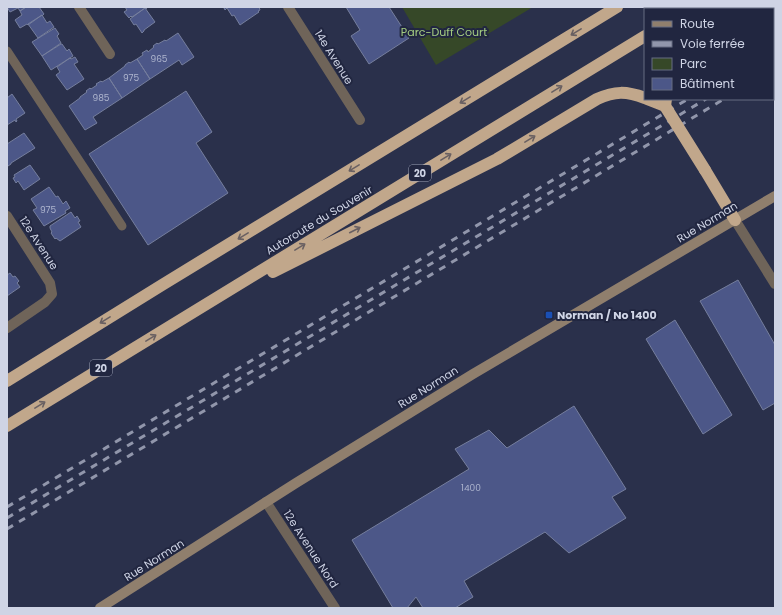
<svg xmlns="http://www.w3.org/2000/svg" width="782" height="615" font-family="Poppins,sans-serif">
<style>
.green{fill:#364828}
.building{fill:#4c5788;stroke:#757e9d}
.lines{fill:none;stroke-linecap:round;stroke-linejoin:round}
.lane{stroke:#6f6459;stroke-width:9}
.street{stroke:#6f6459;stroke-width:10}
.secondary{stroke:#907f6d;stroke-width:10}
.highway{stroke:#c1a78b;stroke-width:12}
.rail{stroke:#9196ab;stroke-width:3;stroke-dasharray:7 7;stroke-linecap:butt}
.highway-bridge{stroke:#c1a78b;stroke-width:12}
.oneway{stroke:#696062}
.transit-dot{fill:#1a4fb4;stroke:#212640;stroke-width:1.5}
.labels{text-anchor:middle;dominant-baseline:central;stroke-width:4;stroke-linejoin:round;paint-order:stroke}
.number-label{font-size:9px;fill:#aeb5ce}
.shield{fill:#212640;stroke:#9ba0b4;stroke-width:1}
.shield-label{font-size:10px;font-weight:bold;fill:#cfd4e5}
.park-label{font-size:11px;fill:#a4cd81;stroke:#212640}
.street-label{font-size:11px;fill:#cfd4e5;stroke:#212640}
.poi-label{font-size:11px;font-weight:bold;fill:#cfd4e5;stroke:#212640;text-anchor:start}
</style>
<rect width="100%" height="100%" fill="#2a304b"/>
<path class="green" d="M402,7H533L436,65Z"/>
<path class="building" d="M7,7H26L20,11L18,8L10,12Z
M26,7H39L44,14L42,16V15L28,25L27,24L20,28L15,20L22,15L20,11Z
M125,7H146L147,8L146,9L145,8L132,17L131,16L129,18L124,12L127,10Z
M226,7H259L260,10L258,11L259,12L240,25L234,15L232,16L227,8L225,10L224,8Z
M346,7H389L409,38L369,64L351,36L360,30Z
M145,8L155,22L144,30V31L142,33L136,24L134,25L130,19Z
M42,15L47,23L50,21L54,27L38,38L28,24Z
M55,28L59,34L57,36L61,43L42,56L32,42Z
M178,33L194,57L182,65L179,60L150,79L137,59L143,55L142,53L147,50L148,52L154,47L153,46L157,43L158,44L165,40L166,41Z
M61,44H62L67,51L69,49L73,56L51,70L42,56Z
M75,57L78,62L74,64L84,79L67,90L56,75L60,72L57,67L70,58L71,59Z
M137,59L150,79L122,98L109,78L125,66V65L129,62L130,63Z
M109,78L122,98L93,117L97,123L85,130L69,106L80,98V97L87,92L86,91L90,88L91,89L97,85L96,84L101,81L102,82Z
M186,91L212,132L196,143L228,193L148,245L89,154Z
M12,94L25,113L16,119L17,121L16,122L15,120L7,125V98Z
M24,133L35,148L11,163V164L8,166L7,164V144Z
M30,165L40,179L24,190L18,181L16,183L13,178L15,177L14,175Z
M49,187L56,197L58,196L63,204L66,201L70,208L65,211L66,213L44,226L33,210L37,208L31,199Z
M71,212L75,218L77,216L80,221L78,222L81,227L60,241L56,238L55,239L51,233L52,232L50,228V226Z
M10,273L13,277L15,276L19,281L17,283L20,287L7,296V275Z
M738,280L775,345V403L763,410L700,301Z
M675,320L732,415L703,434L646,339Z
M574,406L626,489L612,497L626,518L569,553L545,532L464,581L473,597L455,608H423L416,597L407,608H393L352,540L469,469L455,449L489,430L507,448Z"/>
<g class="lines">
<path class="lane" d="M7,51L122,226"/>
<path class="street" d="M79,7L110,54
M288,7L360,120
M7,216L50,283L52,294L45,302L7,328
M735,220L775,284
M266,502L335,608"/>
<path class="secondary" d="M100,608L296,483L473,374L775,196"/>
<path class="highway" d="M689,9L692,7
M738,9L741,7
M647,99L665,106L666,99
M705,170L735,220
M273,272L497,159L597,99C615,91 626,91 645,98
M7,381L162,285L617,7
M7,426L645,36"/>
<path class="rail" d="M773,48L775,47
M773,59L775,57
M773,70L775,69
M7,507L688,99
M7,518L706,99
M7,529L724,99"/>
<path class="highway-bridge" d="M665,106L705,170"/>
</g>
<defs><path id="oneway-shaft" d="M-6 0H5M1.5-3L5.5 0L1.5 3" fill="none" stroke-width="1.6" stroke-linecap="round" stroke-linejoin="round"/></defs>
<g class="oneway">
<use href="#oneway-shaft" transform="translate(576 32) rotate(149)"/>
<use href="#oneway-shaft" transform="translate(557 89) rotate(-31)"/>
<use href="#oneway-shaft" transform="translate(465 100) rotate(149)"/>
<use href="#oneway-shaft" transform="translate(530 139) rotate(-31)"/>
<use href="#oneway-shaft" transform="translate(446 157) rotate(-31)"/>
<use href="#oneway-shaft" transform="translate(354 168) rotate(149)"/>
<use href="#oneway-shaft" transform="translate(355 230) rotate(-27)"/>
<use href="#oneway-shaft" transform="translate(243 236) rotate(149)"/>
<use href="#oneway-shaft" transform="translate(300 247) rotate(-31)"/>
<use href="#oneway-shaft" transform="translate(105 320) rotate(148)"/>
<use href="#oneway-shaft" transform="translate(151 338) rotate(-31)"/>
<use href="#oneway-shaft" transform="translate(40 405) rotate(-31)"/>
</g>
<rect class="transit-dot" x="545" y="311" width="8" height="8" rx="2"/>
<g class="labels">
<g class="number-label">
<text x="159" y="59">965</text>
<text x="131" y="78">975</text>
<text x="101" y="98">985</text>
<text x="48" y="210">975</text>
<text x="471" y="488">1400</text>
</g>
<g class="shield">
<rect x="409" y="165" width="22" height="16" rx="3"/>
<rect x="90" y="360" width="22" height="16" rx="3"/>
</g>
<g class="shield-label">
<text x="420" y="173">20</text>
<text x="101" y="368">20</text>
</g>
<g class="park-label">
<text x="444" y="32">Parc-Duff Court</text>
</g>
<g class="street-label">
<text transform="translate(334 57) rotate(58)">14e Avenue</text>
<text transform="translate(319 220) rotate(-31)">Autoroute du Souvenir</text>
<text transform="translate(707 222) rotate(-31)">Rue Norman</text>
<text transform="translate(39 243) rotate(57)">12e Avenue</text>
<text transform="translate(428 387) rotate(-32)">Rue Norman</text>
<text transform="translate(311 549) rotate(57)">12e Avenue Nord</text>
<text transform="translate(154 560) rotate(-32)">Rue Norman</text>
</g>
<g class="poi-label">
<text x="557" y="315">Norman / No 1400</text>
</g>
</g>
<rect width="782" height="615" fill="none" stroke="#cfd4e5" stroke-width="16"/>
<rect x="644" y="8" width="130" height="92" fill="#212640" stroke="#676c82"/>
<rect x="652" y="21" width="20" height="6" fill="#907f6d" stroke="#676c82"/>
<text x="680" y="28" font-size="12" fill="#cfd4e5">Route</text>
<rect x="652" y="41" width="20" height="6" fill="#9196ab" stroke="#676c82"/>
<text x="680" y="48" font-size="12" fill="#cfd4e5">Voie ferrée</text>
<rect x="652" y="58" width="20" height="12" fill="#364828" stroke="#676c82"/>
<text x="680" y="68" font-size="12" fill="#cfd4e5">Parc</text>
<rect x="652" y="78" width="20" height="12" fill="#4c5788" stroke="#676c82"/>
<text x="680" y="88" font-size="12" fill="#cfd4e5">Bâtiment</text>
</svg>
